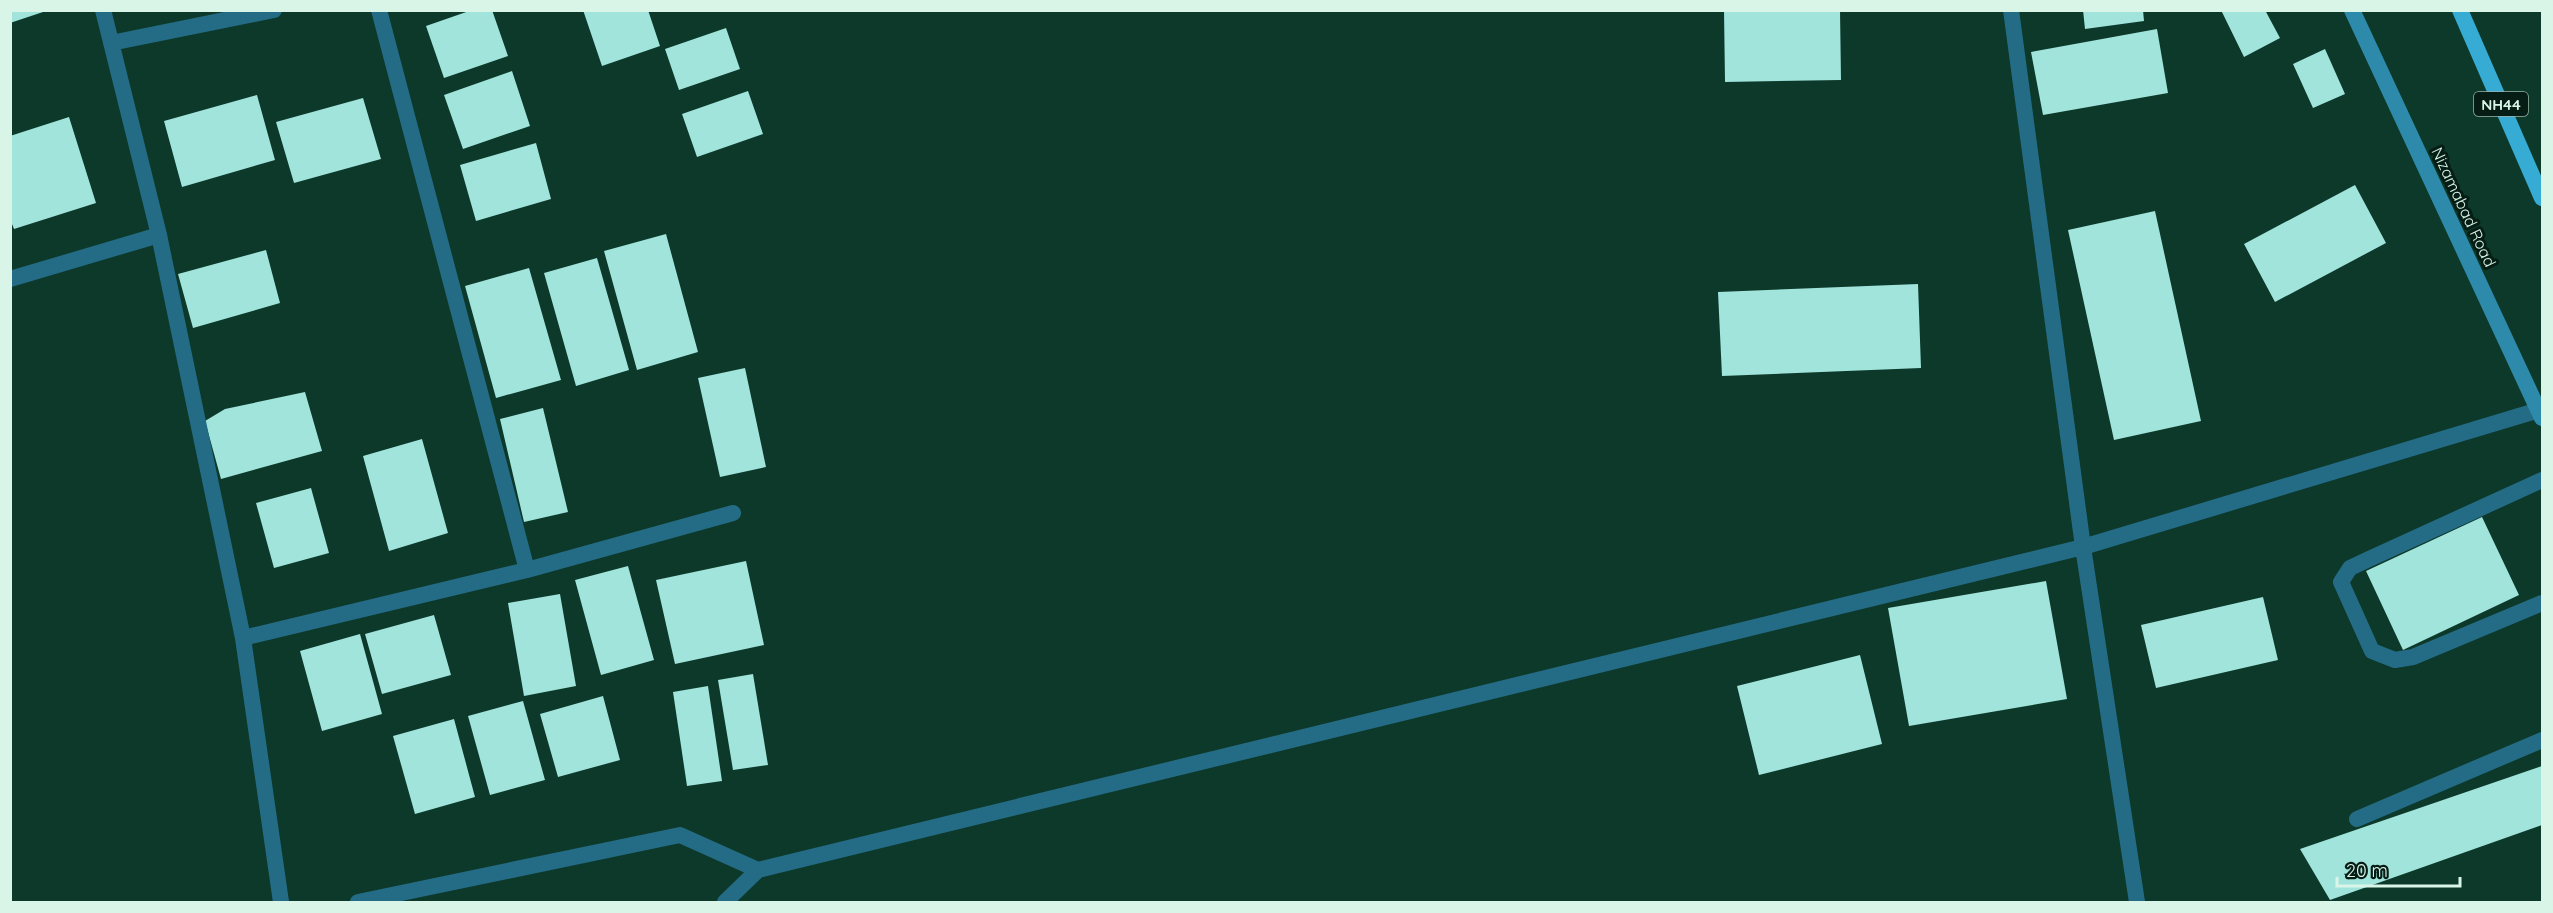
<svg xmlns="http://www.w3.org/2000/svg" width="2553" height="913" font-family="Quicksand,sans-serif">
<style>
.building{fill:#a0e4dc}
.lines{fill:none;stroke-linecap:round;stroke-linejoin:round}
.service{stroke:#246c86;stroke-width:16}
.minor{stroke:#246c86;stroke-width:16}
.secondary{stroke:#2e8aab;stroke-width:16}
.trunk{stroke:#36abd4;stroke-width:16}
.labels{text-anchor:middle;dominant-baseline:central;stroke-width:6;stroke-linejoin:round;paint-order:stroke}
.shield{fill:#061d15;stroke:#9ab4a9;stroke-width:1.5}
.shield-label{font-size:15px;font-weight:bold;fill:#d9f5e8}
.street-label{font-size:16px;fill:#d9f5e8;stroke:#061d15}
</style>
<rect width="100%" height="100%" fill="#0d392a"/>
<path class="building" d="M10,10H46V11L10,23Z
M472,10H492L508,56L444,78L426,26Z
M583,10H648L660,46L602,66Z
M1724,10H1840L1841,80L1725,82Z
M2083,10H2143L2144,21L2085,29Z
M2221,10H2265L2280,38L2244,57Z
M726,28L740,69L679,90L665,49Z
M2157,29L2168,93L2043,115L2031,52Z
M2325,49L2345,94L2313,108L2293,64Z
M512,71L530,126L463,149L444,95Z
M748,91L763,134L697,157L682,114Z
M257,95L275,160L182,187L164,121Z
M363,98L381,159L294,183L276,122Z
M69,117L96,203L14,229L10,219V136Z
M536,143L551,199L476,221L460,165Z
M2355,185L2386,243L2275,302L2244,244Z
M2155,211L2201,421L2114,440L2068,230Z
M666,234L698,352L637,370L604,251Z
M266,250L280,303L193,328L178,274Z
M597,258L629,370L576,386L544,273Z
M529,268L561,380L496,398L465,286Z
M1918,284L1921,368L1722,376L1718,292Z
M745,368L766,467L720,477L698,378Z
M305,392L322,451L221,479L205,421L225,409Z
M543,408L568,512L524,522L500,419Z
M422,439L448,533L389,551L363,456Z
M311,488L329,553L274,568L256,503Z
M2482,517L2519,595L2403,650L2366,571Z
M746,561L764,645L675,664L656,580Z
M628,566L654,660L601,675L575,580Z
M2046,581L2067,699L1909,726L1888,608Z
M560,594L576,686L524,696L508,603Z
M2263,597L2278,660L2156,688L2141,625Z
M434,615L451,675L382,694L365,634Z
M360,634L382,714L322,731L300,651Z
M1860,655L1882,744L1759,775L1737,686Z
M753,674L768,765L733,770L718,680Z
M708,686L722,781L687,786L673,692Z
M603,696L620,760L558,777L540,714Z
M523,701L545,780L490,795L468,716Z
M454,719L475,797L415,814L393,736Z
M2542,766V825L2330,900L2300,849Z"/>
<g class="lines">
<path class="service" d="M2542,480L2369,559L2350,568L2341,582L2372,651L2395,660L2413,657L2542,603
M2357,819L2542,740"/>
<path class="minor" d="M103,10L159,235L243,638L281,902
M2011,10L2083,547L2137,902
M111,43L274,10
M10,279L159,235
M527,570L733,513
M243,638L527,570L379,10
M358,902L680,835L758,870
M725,902L758,870L2083,547L2539,410"/>
<path class="secondary" d="M2352,10L2542,418"/>
<path class="trunk" d="M2460,10L2542,198"/>
</g>
<g class="labels">
<rect class="shield" x="2474" y="92" width="54" height="24" rx="4.5"/>
<g class="shield-label">
<text x="2501" y="104">NH44</text>
</g>
<g class="street-label">
<text transform="translate(2464 207) rotate(65)">Nizamabad Road</text>
</g>
</g>
<rect width="2553" height="913" fill="none" stroke="#d9f5e8" stroke-width="24"/>
<path d="M2337 877v9h123v-9" fill="none" stroke="#d9f5e8" stroke-width="3"/>
<text x="2346" y="877" font-size="18" fill="#d9f5e8" stroke="#061d15" stroke-width="4.5" paint-order="stroke">20 m</text>
</svg>
